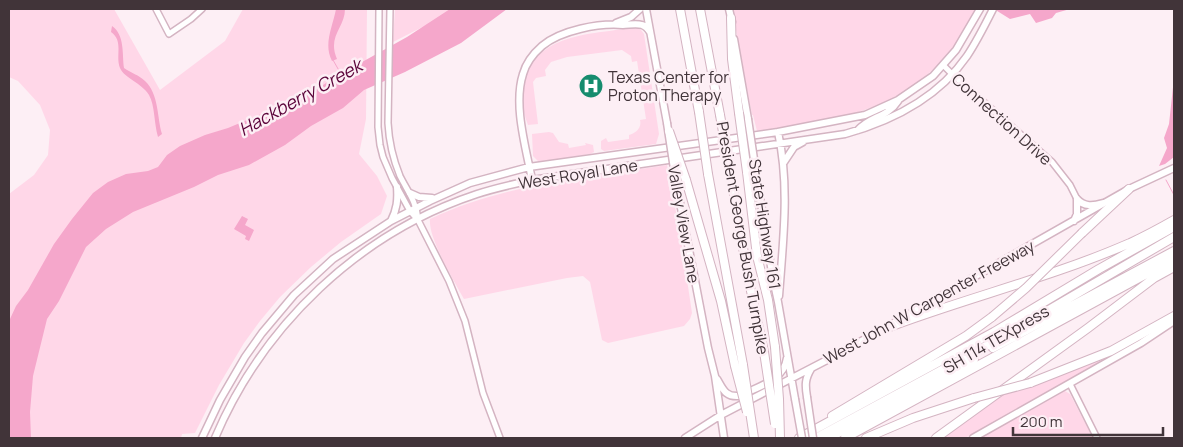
<svg xmlns="http://www.w3.org/2000/svg" width="1183" height="447" font-family="Manrope,sans-serif">
<style>
.green{fill:#ffd7e8}
.water{fill:#f5a7cb}
.lines{fill:none;stroke-linecap:round;stroke-linejoin:round}
.stream{stroke:#f5a7cb;stroke-width:1}
.minor-casing{stroke:#d4b4c2;stroke-width:8}
.major-casing{stroke:#d4b4c2;stroke-width:9}
.highway-casing{stroke:#d4b4c2;stroke-width:10}
.minor{stroke:#fff;stroke-width:5}
.major{stroke:#fff;stroke-width:6}
.highway{stroke:#fff;stroke-width:8}
.major-bridge-casing{stroke:#d4b4c2;stroke-width:9;stroke-linecap:butt}
.highway-bridge-casing{stroke:#d4b4c2;stroke-width:10;stroke-linecap:butt}
.major-bridge{stroke:#fff;stroke-width:6}
.highway-bridge{stroke:#fff;stroke-width:8}
.labels{text-anchor:middle;dominant-baseline:central;stroke-width:5;stroke-linejoin:round;paint-order:stroke}
.poi-label{font-size:16px;fill:#413439;stroke:#fdeff5;text-anchor:start}
.street-label{font-size:16px;fill:#413439;stroke:#fdeff5}
.water-label{font-size:18px;font-style:italic;fill:#5a0339;stroke:#fdeff5}
</style>
<rect width="100%" height="100%" fill="#fdeff5"/>
<path class="green" d="M9,9H114L160,90L225,41L243,9H367L366,119L359,154L377,176L387,196L381,214L341,242L311,267L280,297L260,321L244,343L219,385L195,433L182,434L181,438H9V194L34,175L48,155L50,130L40,105L18,81L9,77Z
M395,9H458L393,42Z
M732,9H974L975,10C966,27 957,44 944,58C894,115 826,121 757,131L753,115H752Z
M635,27L641,30L644,34L659,134L656,144L604,151L601,149V141L606,138L608,142L629,139V135C636,133 642,128 640,120L646,119L637,61L632,62L631,56L622,50L567,57L551,62L545,70L546,76L536,78L533,82L538,124L528,125C522,111 521,93 525,79C540,31 595,35 635,27Z
M549,132L553,133L559,142L568,144L569,148L586,145L585,143L593,145L594,152L590,154L539,162L533,156L532,134Z
M667,165L680,233L692,313L690,319L684,326L608,343L602,340L590,282L583,276L567,278L464,299C454,281 428,238 430,219C505,184 587,177 667,165Z
M1153,332L1108,359L965,438H943L999,396L1032,386L1093,363Z
M1062,391H1065L1070,394L1093,438H977Z"/>
<path class="water" d="M336,9H345C345,28 327,36 337,59L332,61C323,44 333,26 336,9Z
M450,9H507L461,43L405,72L364,90L343,108L311,126L285,145L249,165L218,175L194,187L133,212L106,229L86,247L59,301L47,319L33,376L30,412L31,438H9L10,319L16,306L28,290L54,244L72,219L93,193L108,182L126,174L148,171L158,167L167,155L180,146L205,135L228,128L271,110L295,103L337,76L407,37Z
M994,9H1070L1056,13L1052,18L1036,23L1030,14L1010,19Z
M112,26C125,35 122,54 124,68C131,73 139,75 145,81C159,94 157,117 162,134L158,137C154,124 155,105 149,95C142,83 124,78 120,68C115,56 124,41 111,32Z
M1174,78V157L1165,164L1159,166L1167,148L1164,138L1169,124Z
M242,216L248,219L245,225L254,230L249,241L245,239L246,236L234,229Z"/>
<g class="lines">
<path class="stream" d="M333,60L341,74
M1166,180L1174,195"/>
<defs>
<path id="minor" d="M156,9L169,34L191,19L202,9
M379,9L378,127L380,145L383,157L392,178L410,211L418,220L449,281L465,321L483,393L500,438
M390,9L388,123C389,142 393,159 400,176C408,192 416,201 418,219
M943,65L952,74L1052,162L1070,185L1077,199
M1070,384L1097,438"/>
<path id="major" d="M646,9L667,123
M729,9L732,22
M616,23L631,17L640,9
M734,39L748,119
M858,130C870,116 887,118 898,101
M778,132C790,186 783,241 779,296
M784,162L794,147L803,142
M755,166L773,279L778,302L795,399
M532,180C526,148 513,105 523,74C526,63 534,53 542,46C561,30 599,23 623,25C629,25 636,23 642,25C646,26 648,29 650,32
M676,182L708,348L715,376L724,438
M410,193L419,197L432,198
M1077,199C1084,207 1093,206 1103,203
M391,221C397,209 398,200 397,187
M1074,221L1077,214V199
M895,322L1129,189L1174,168
M717,379C723,389 725,397 739,396C757,387 784,381 787,358
M807,397C805,385 805,379 811,369
M202,438L220,400L245,357L262,333L294,295L333,259L391,221L430,201L470,183L529,167L778,132L865,115L898,100L933,76L956,50L980,9
M215,438C263,325 359,233 477,194C495,188 514,184 532,180L845,134C892,121 938,98 967,56C977,41 985,25 993,9
M685,438L721,415L825,361L887,327
M973,438L1141,343L1174,321"/>
<path id="highway" d="M680,9L699,112
M700,9L720,115
M731,18L732,59L739,113
M730,171L748,277L764,352
M747,172L757,256L768,300L775,347
M708,174L743,365
M686,180L721,301L735,366
M1082,233L1129,189
M884,329C965,298 1050,278 1130,243C1145,236 1160,228 1174,220
M993,348L1174,251
M1030,383L1111,351L1174,316
M832,416L966,336L992,317
M799,438L994,332L1099,269L1174,227
M816,438L999,339L1174,237
M829,438L974,359
M845,438L1174,259
M866,438L913,418L974,398
M936,438L1088,328L1154,278L1174,267"/>
</defs>
<use href="#minor" class="minor-casing"/>
<use href="#major" class="major-casing"/>
<use href="#highway" class="highway-casing"/>
<use href="#minor" class="minor"/>
<use href="#major" class="major"/>
<use href="#highway" class="highway"/>
<defs>
<path id="major-bridge" d="M748,119L755,166
M667,123L676,182
M807,397L813,438
M795,399L802,438"/>
<path id="highway-bridge" d="M699,112L708,174
M739,113L747,172
M720,115L730,171
M669,131L686,180
M992,317L1026,288L1082,233
M775,347L779,399L780,438
M764,352L775,424
M743,365L754,438
M735,366L747,412
M974,398L1030,383"/>
</defs>
<use href="#major-bridge" class="major-bridge-casing"/>
<use href="#highway-bridge" class="highway-bridge-casing"/>
<use href="#major-bridge" class="major-bridge"/>
<use href="#highway-bridge" class="highway-bridge"/>
</g>
<defs>
<symbol id="hospital-disc" viewBox="-11 -11 22 22"><circle r="9.5" fill="#168c6e" stroke="#fdeff5"/><path d="M-5-5h3v3.5h4V-5h3V5h-3V1.5h-4V5h-3Z" fill="#fff"/></symbol>
</defs>
<g fill-rule="evenodd">
<use href="#hospital-disc" x="577" y="72" width="28" height="28"/>
</g>
<g class="labels">
<g class="poi-label">
<text x="608" y="77">Texas Center for<tspan x="608" dy="18">Proton Therapy</tspan></text>
</g>
<g class="street-label">
<text transform="translate(1002 119) rotate(42)">Connection Drive</text>
<text transform="translate(578 174) rotate(-9)">West Royal Lane</text>
<text transform="translate(684 224) rotate(80)">Valley View Lane</text>
<text transform="translate(765 224) rotate(81)">State Highway 161</text>
<text transform="translate(743 238) rotate(80)">President George Bush Turnpike</text>
<text transform="translate(929 302) rotate(-29)">West John W Carpenter Freeway</text>
<text transform="translate(996 339) rotate(-30)">SH 114 TEXpress</text>
</g>
<g class="water-label">
<text transform="translate(300 97) rotate(-29)">Hackberry Creek</text>
</g>
</g>
<rect width="1183" height="447" fill="none" stroke="#413439" stroke-width="20"/>
<path d="M1013 427v8h150v-8" fill="none" stroke="#413439" stroke-width="2.5"/>
<text x="1020" y="427" font-size="15" fill="#413439" stroke="#fdeff5" stroke-width="4" paint-order="stroke">200 m</text>
</svg>
